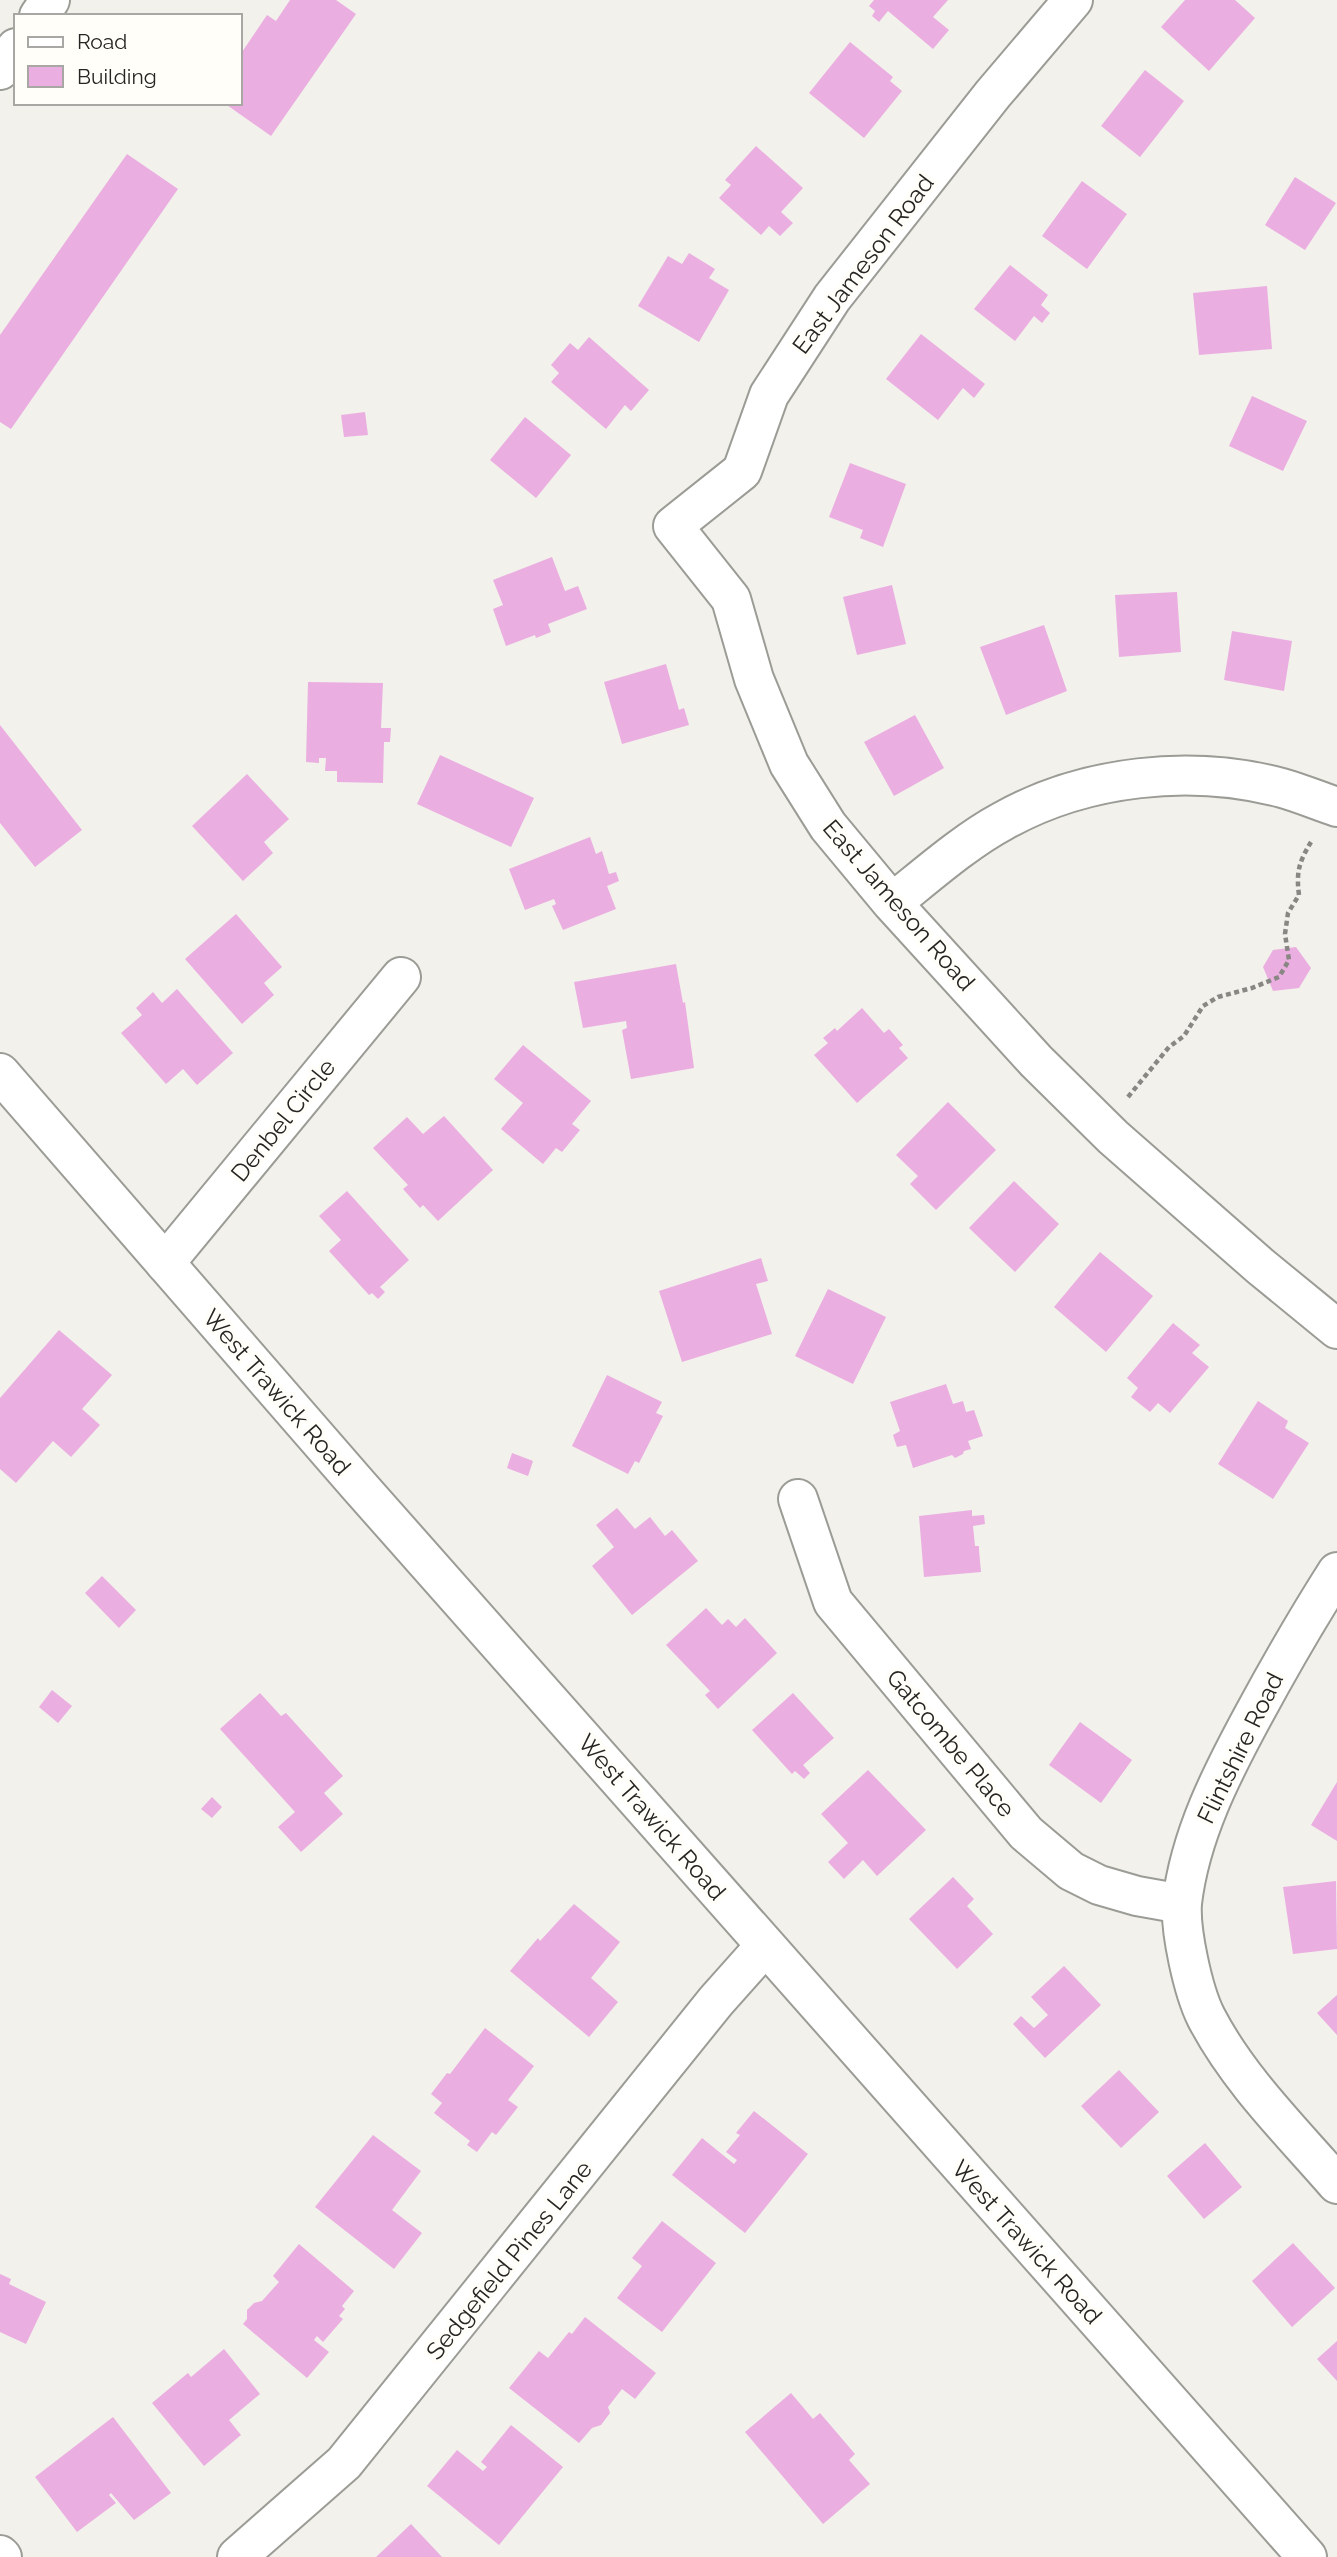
<svg xmlns="http://www.w3.org/2000/svg" width="1337" height="2557" font-family="Raleway,sans-serif">
<style>
.building{fill:#ebaee1}
.lines{fill:none;stroke-linecap:round;stroke-linejoin:round}
.minor-casing{stroke:#9c9c96;stroke-width:42}
.tertiary-casing{stroke:#9c9c96;stroke-width:42}
.path{stroke:#888783;stroke-width:4.5;stroke-dasharray:5 3.5;stroke-linecap:butt}
.minor{stroke:#fff;stroke-width:38}
.tertiary{stroke:#fff;stroke-width:38}
.labels{text-anchor:middle;dominant-baseline:central;stroke-width:7;stroke-linejoin:round;paint-order:stroke}
.street-label{font-size:24px;fill:#262523;stroke:#fffef8}
</style>
<rect width="100%" height="100%" fill="#f2f1eb"/>
<path class="building" d="M290,0H336L356,14L271,136L224,103H240V55L267,15L276,21Z
M874,0H948L933,17L949,30L933,49L888,11L879,22L872,16L875,11L869,6Z
M1185,0H1235L1255,18L1209,71L1161,27Z
M850,42L893,77L890,81L902,91L864,138L809,93Z
M1145,70L1184,101L1140,157L1101,126Z
M756,146L803,188L781,212L793,223L780,236L769,226L761,235L719,198L731,185L725,180Z
M127,154L178,189L11,429L0,422V335Z
M1295,177L1336,203L1305,250L1265,225Z
M1082,181L1127,214L1087,269L1042,236Z
M689,253L715,269L709,278L729,290L699,342L638,306L668,256L682,264Z
M1010,265L1048,295L1041,305L1050,313L1042,323L1034,316L1015,341L974,309Z
M1267,286L1272,349L1199,355L1193,293Z
M921,334L985,384L974,398L963,388L938,420L886,379Z
M589,337L649,390L631,411L625,405L606,429L551,382L559,373L551,365L570,343L578,350Z
M1252,396L1307,421L1283,471L1229,446Z
M365,412L368,435L344,437L341,415Z
M525,417L571,455L536,498L490,460Z
M850,463L906,484L883,547L860,538L863,530L829,517Z
M552,557L565,591L578,586L587,609L548,624L551,632L536,638L535,635L506,646L493,609L503,605L493,580Z
M892,585L906,644L857,655L843,597Z
M1177,592L1181,652L1119,657L1115,595Z
M1044,625L1067,691L1006,715L980,647Z
M1232,631L1292,641L1284,691L1224,680Z
M666,664L679,710L684,708L689,725L622,744L604,682Z
M308,682L383,683L381,728H391L390,742H384L383,783L337,782V771H325L326,758H319V763L306,762Z
M915,715L944,768L894,796L864,742Z
M0,725L82,830L35,867L0,823Z
M440,755L534,798L511,847L417,804Z
M247,774L289,819L264,842L273,853L243,881L192,826Z
M590,837L596,854L602,851L609,874L616,872L619,881L607,886L616,909L563,930L552,906L556,904L554,899L525,910L509,869Z
M236,914L282,967L264,983L274,995L242,1024L185,959Z
M1296,947L1311,968L1299,988L1273,991L1263,967L1273,950Z
M676,964L683,1003L685,1002L694,1068L631,1079L622,1030L627,1028L626,1021L583,1028L574,982Z
M177,989L233,1053L197,1085L183,1069L166,1084L121,1033L142,1015L136,1008L153,992L162,1003Z
M862,1008L884,1033L889,1029L903,1045L899,1048L908,1058L857,1103L814,1055L828,1043L823,1038L835,1028L837,1031Z
M523,1045L591,1101L572,1124L580,1130L562,1152L556,1148L543,1164L501,1129L523,1103L494,1079Z
M948,1102L996,1150L936,1210L910,1184L918,1176L896,1155Z
M444,1116L493,1170L438,1221L423,1205L420,1208L403,1189L408,1185L373,1148L407,1117L423,1134Z
M1014,1181L1059,1224L1015,1272L969,1228Z
M347,1191L409,1260L380,1287L385,1292L378,1299L372,1293L369,1295L329,1251L341,1240L319,1216Z
M1100,1252L1153,1296L1106,1352L1054,1307Z
M761,1258L768,1281L756,1284L772,1334L682,1362L659,1291Z
M828,1289L886,1317L853,1384L795,1356Z
M1173,1323L1200,1345L1192,1353L1209,1367L1170,1413L1158,1403L1150,1412L1131,1397L1138,1388L1127,1378Z
M59,1330L112,1375L82,1409L100,1425L71,1457L53,1441L16,1483L0,1469V1398Z
M607,1375L662,1402L656,1413L663,1416L639,1463L635,1461L628,1474L572,1446Z
M946,1384L953,1404L963,1401L966,1412L974,1410L983,1436L968,1441L971,1449L964,1451L963,1454L955,1458L952,1455L913,1468L906,1445L897,1447L893,1435L900,1431L890,1402Z
M1258,1401L1288,1421L1285,1428L1309,1443L1273,1499L1218,1464Z
M512,1453L533,1461L528,1476L507,1468Z
M617,1508L635,1529L650,1517L665,1536L672,1530L698,1561L632,1615L592,1566L614,1547L596,1525Z
M972,1510V1516L984,1515L985,1524L973,1526L975,1546H979V1550L981,1572L924,1577L919,1516Z
M102,1576L136,1610L119,1628L85,1593Z
M706,1608L722,1625L728,1619L736,1627L745,1618L777,1653L718,1709L705,1695L710,1691L666,1645Z
M52,1690L72,1706L58,1723L39,1707Z
M260,1693L281,1716L286,1713L343,1776L324,1793L343,1814L301,1852L278,1827L295,1812L220,1729Z
M793,1693L834,1738L803,1765L810,1773L804,1779L795,1771L792,1774L752,1730Z
M1080,1722L1132,1760L1101,1803L1049,1765Z
M868,1770L926,1830L877,1876L863,1860L844,1879L828,1862L848,1843L821,1814Z
M1337,1782V1841L1311,1825Z
M212,1797L222,1807L212,1818L201,1809Z
M953,1877L974,1899L967,1906L993,1934L957,1969L909,1919Z
M1336,1881L1337,1949L1293,1954L1283,1887Z
M574,1904L620,1942L591,1978L618,2002L589,2037L510,1971L538,1938L540,1941Z
M1064,1966L1101,2005L1045,2058L1013,2024L1021,2016L1034,2028L1048,2015L1031,1997Z
M1337,1995V2035L1317,2013Z
M485,2028L534,2066L508,2100L518,2107L496,2135L492,2132L477,2152L467,2145L470,2141L434,2113L442,2103L431,2094L447,2073L450,2074Z
M1119,2070L1159,2112L1121,2148L1081,2106Z
M754,2111L808,2154L745,2233L672,2175L702,2138L734,2164L737,2160L726,2152L740,2135L736,2133Z
M373,2135L421,2171L392,2210L422,2233L394,2269L315,2207Z
M1205,2143L1242,2187L1204,2219L1167,2176Z
M662,2221L716,2263L662,2332L617,2298L642,2266L632,2258Z
M1293,2243L1335,2288L1292,2327L1252,2281Z
M299,2244L354,2291L342,2306L345,2309L339,2316L343,2319L323,2342L317,2336L314,2340L329,2352L307,2378L243,2324L247,2319V2310L254,2303L262,2301L279,2282L273,2276Z
M0,2274L11,2279L9,2284L46,2302L26,2344L0,2332Z
M585,2317L656,2373L635,2399L622,2389L608,2407L610,2413L601,2425L592,2428L579,2443L509,2388L539,2351L548,2358L569,2332L572,2334Z
M1337,2341V2381L1317,2359Z
M224,2349L260,2394L229,2420L241,2435L204,2466L152,2403L188,2373L191,2377Z
M791,2393L813,2419L820,2413L855,2454L849,2460L870,2484L823,2524L745,2432Z
M113,2417L171,2493L134,2520L111,2493L109,2495L116,2503L77,2532L35,2477Z
M511,2425L563,2467L499,2545L427,2486L457,2450L483,2471L487,2467L481,2462Z
M411,2524L442,2557H376L392,2542Z"/>
<g class="lines">
<defs>
<path id="minor" d="M1073,0L993,94L832,298L769,395L742,471L673,526L731,599L754,679L789,764L828,826L892,903L1036,1061L1113,1137L1260,1266L1337,1329
M892,903C926,876 964,842 1003,821C1085,775 1191,764 1282,788C1300,793 1319,801 1337,807
M165,1263L401,977
M798,1499L833,1602L1026,1833L1071,1871L1099,1885L1137,1896L1182,1904
M1337,1572C1307,1619 1280,1666 1254,1714C1222,1773 1190,1835 1182,1903C1180,1931 1193,1991 1206,2017C1238,2079 1291,2131 1337,2184
M0,2555L2,2557
M237,2557L344,2463L716,2001L765,1946"/>
<path id="tertiary" d="M39,16L50,0
M0,70L16,48
M0,1073L359,1486L1307,2557"/>
</defs>
<use href="#minor" class="minor-casing"/>
<use href="#tertiary" class="tertiary-casing"/>
<path class="path" d="M1128,1097L1169,1047L1184,1036L1203,1006L1218,997L1252,988L1279,977L1289,960L1285,934L1288,913L1299,895C1296,872 1299,862 1311,842"/>
<use href="#minor" class="minor"/>
<use href="#tertiary" class="tertiary"/>
</g>
<g class="labels">
<g class="street-label">
<text transform="translate(863 264) rotate(-53)">East Jameson Road</text>
<text transform="translate(899 905) rotate(49)">East Jameson Road</text>
<text transform="translate(283 1120) rotate(-51)">Denbel Circle</text>
<text transform="translate(277 1392) rotate(49)">West Trawick Road</text>
<text transform="translate(951 1743) rotate(50)">Gatcombe Place</text>
<text transform="translate(1240 1748) rotate(-64)">Flintshire Road</text>
<text transform="translate(652 1817) rotate(49)">West Trawick Road</text>
<text transform="translate(1027 2242) rotate(48)">West Trawick Road</text>
<text transform="translate(509 2260) rotate(-51)">Sedgefield Pines Lane</text>
</g>
</g>
<rect x="14" y="14" width="228" height="91" fill="#fffef8" stroke="#a8a7a3" stroke-width="2"/>
<rect x="28" y="37" width="35" height="10" fill="#ffffff" stroke="#a8a7a3" stroke-width="2"/>
<text x="77" y="49" font-size="21" fill="#262523">Road</text>
<rect x="28" y="66" width="35" height="21" fill="#ebaee1" stroke="#a8a7a3" stroke-width="2"/>
<text x="77" y="84" font-size="21" fill="#262523">Building</text>
</svg>
